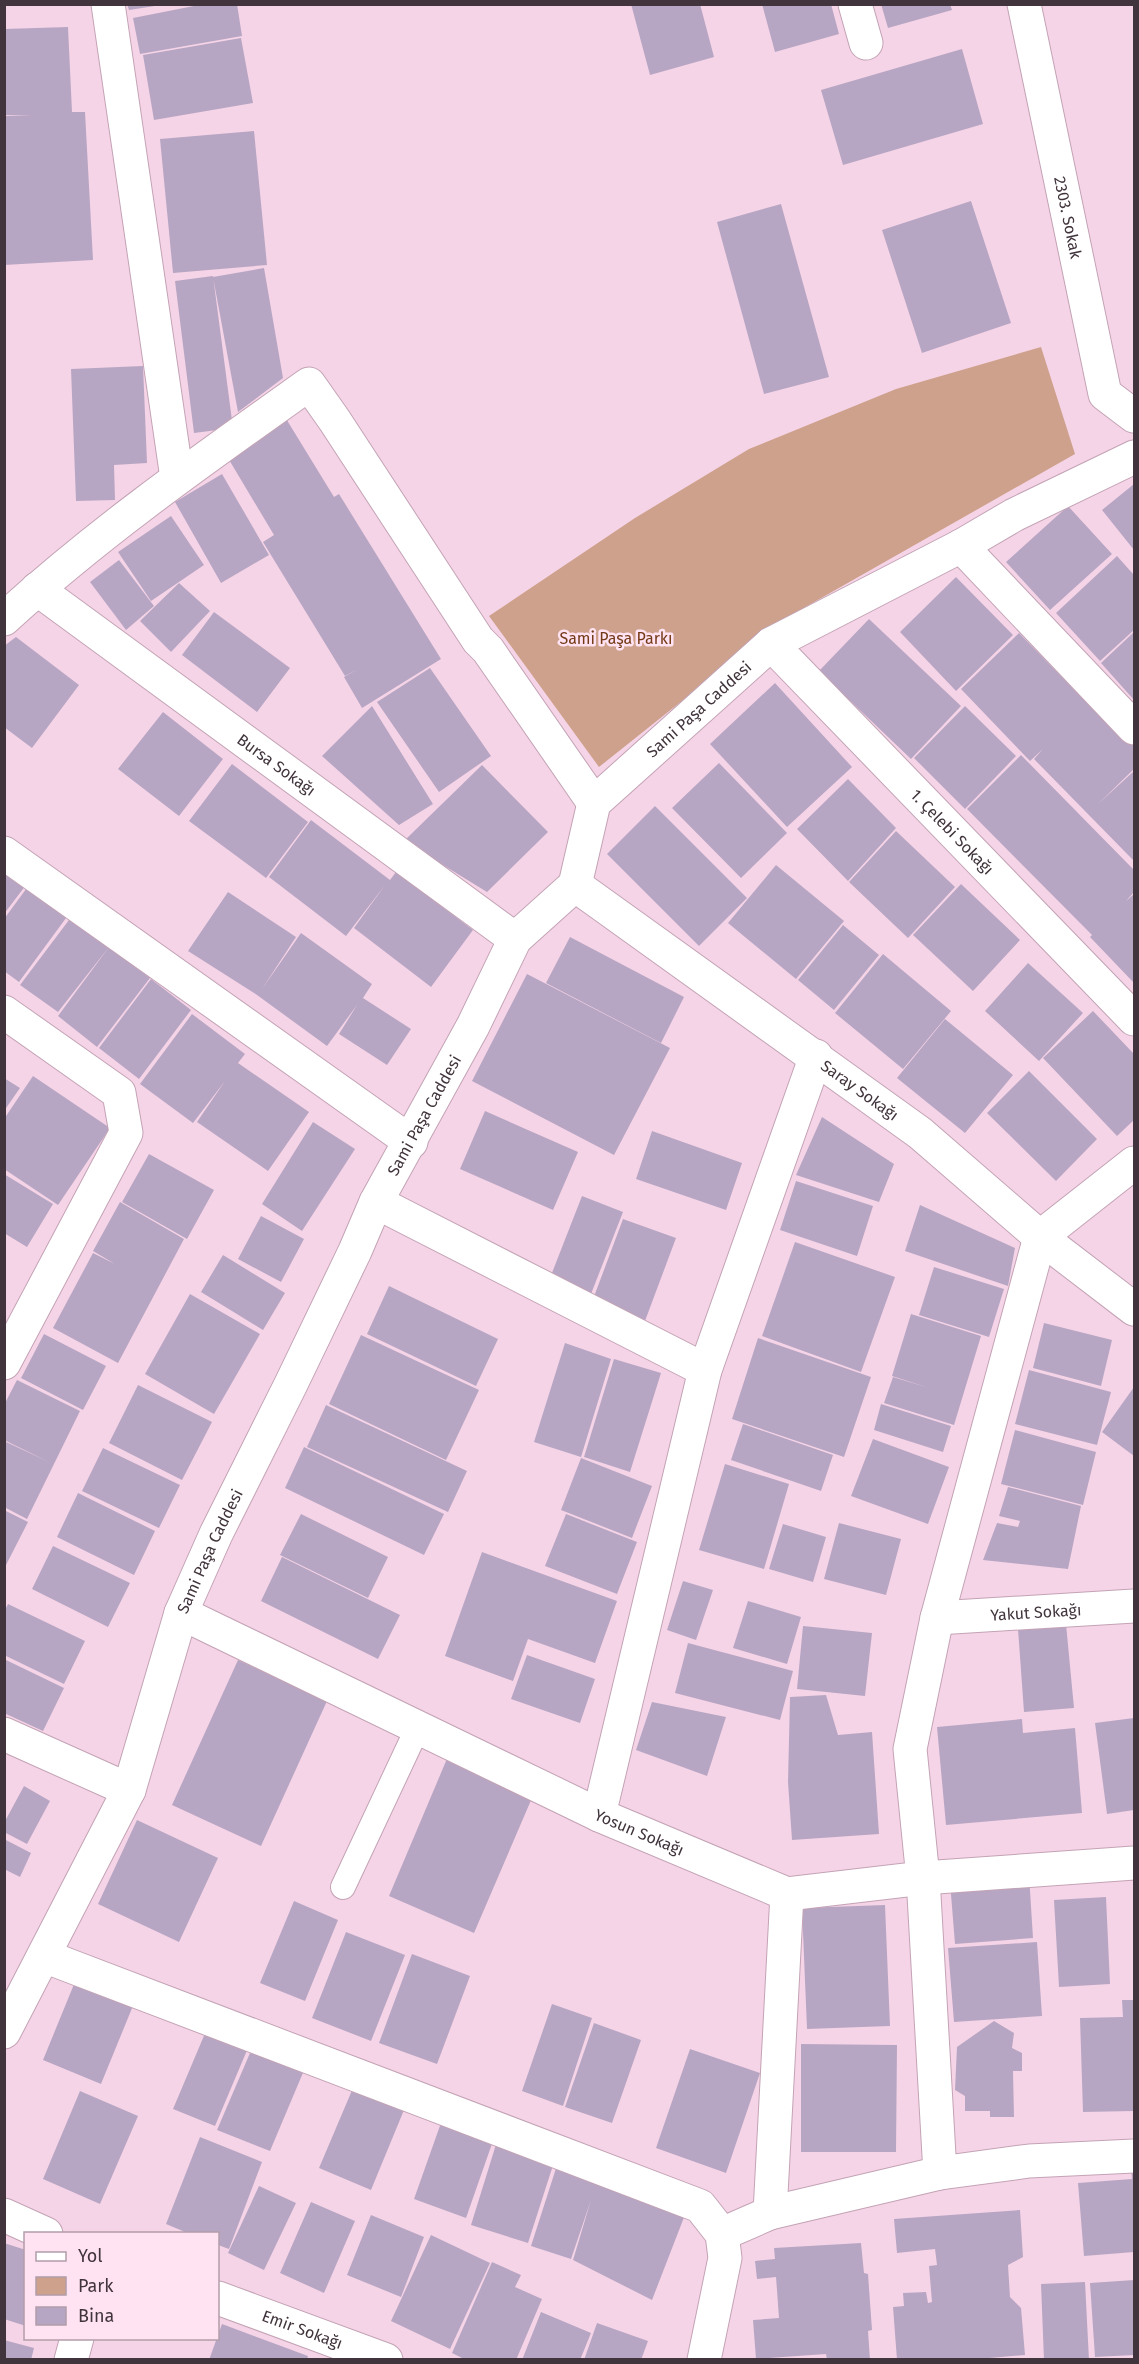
<svg xmlns="http://www.w3.org/2000/svg" width="1139" height="2364" font-family="'Fira Sans',sans-serif">
<style>
.green{fill:#cda18b}
.building{fill:#b7a6c3}
.lines{fill:none;stroke-linecap:round;stroke-linejoin:round}
.lane-casing{stroke:#c3a3b5;stroke-width:26}
.street-casing{stroke:#c3a3b5;stroke-width:35}
.secondary-casing{stroke:#c3a3b5;stroke-width:35}
.lane{stroke:#fff;stroke-width:24}
.street{stroke:#fff;stroke-width:33}
.secondary{stroke:#fff;stroke-width:33}
.labels{text-anchor:middle;dominant-baseline:central;stroke-width:5;stroke-linejoin:round;paint-order:stroke}
.street-label{font-size:16px;fill:#41343c;stroke:#ffe3f2}
.park-label{font-size:16px;fill:#733a17;stroke:#ffe3f2}
</style>
<rect width="100%" height="100%" fill="#f6d4e7"/>
<path class="green" d="M1041,347L1075,454L786,618L599,767L489,616L635,518L749,449L896,389Z"/>
<path class="building" d="M127,4H155V6L129,10Z
M204,4H237L242,36L140,54L133,18Z
M631,4H700L714,57L650,75Z
M762,4H831L839,34L775,52Z
M881,4H950L952,10L888,28Z
M68,27L72,112H85L93,260L4,265V116L32,115H4V29Z
M241,38L253,103L154,120L143,55Z
M962,49L983,124L843,165L821,90Z
M254,131L267,265L173,273L160,139Z
M971,201L1011,323L922,353L882,230Z
M781,204L829,377L764,394L717,222Z
M264,268L283,378L238,412L213,277Z
M213,276L233,428L194,433L175,281Z
M143,366L147,463L114,465L115,500L76,501L71,369Z
M285,417L334,497L339,494L441,659L362,708L344,677L358,669L345,676L263,542L274,535L225,453Z
M222,474L269,555L221,583L175,502Z
M1134,484V550L1102,510Z
M1068,506L1112,554L1050,610L1006,562Z
M171,516L204,565L151,601L118,552Z
M1117,556L1134,575V630L1100,661L1056,613Z
M119,560L154,606L126,630L90,582Z
M956,577L1013,635L956,691L900,632Z
M179,583L210,611L171,652L140,621Z
M214,612L290,668L257,712L182,655Z
M869,619L961,706L911,759L819,671Z
M1134,632V700L1101,663Z
M1019,633L1089,705L1093,701L1134,743V769L1098,804L1134,771V861L1034,759L1043,749L1030,761L961,689Z
M16,637L79,685L32,748L4,727V646Z
M430,668L491,756L439,792L377,702Z
M775,683L852,767L787,827L710,744Z
M372,706L433,804L399,825L322,756Z
M965,706L1016,756L965,809L914,758Z
M163,712L223,759L179,816L118,769Z
M1021,755L1134,870V892L1126,901L1134,894V983L1090,937L1092,935L967,809Z
M719,763L787,833L741,878L672,808Z
M232,764L308,822L266,878L189,821Z
M482,765L548,832L487,892L404,841Z
M848,779L896,828L848,881L797,829Z
M655,806L747,898L699,946L607,854Z
M311,820L390,880L396,872L473,930L431,987L354,928L385,885L346,936L269,877Z
M896,831L955,887L908,938L849,882Z
M776,865L844,921L796,979L728,923Z
M4,868L26,885L4,914Z
M961,884L1020,940L973,991L913,935Z
M29,885L69,914L19,982L4,971V919Z
M228,892L296,937L262,989L301,933L372,984L363,998L411,1029L387,1065L339,1034L357,1005L327,1046L257,995L188,951Z
M72,916L109,947L58,1012L20,985Z
M843,925L879,955L834,1010L798,980Z
M570,937L684,997L661,1043L546,983Z
M109,947L150,978L97,1047L58,1016Z
M883,954L951,1011L903,1069L835,1013Z
M1028,963L1083,1013L1039,1061L985,1011Z
M527,974L670,1048L614,1155L472,1081Z
M151,979L191,1010L139,1079L99,1048Z
M1093,1011L1134,1054V1120L1117,1136L1043,1058Z
M192,1014L245,1054L238,1063L309,1112L268,1171L197,1122L225,1081L193,1123L140,1084Z
M945,1019L1013,1075L965,1133L897,1078Z
M1029,1071L1097,1139L1056,1181L987,1113Z
M33,1076L110,1128L58,1205L4,1169V1119Z
M4,1078L20,1088L4,1111Z
M485,1111L578,1152L553,1210L460,1169Z
M822,1117L894,1164L879,1202L796,1175Z
M313,1122L355,1149L302,1231L262,1204Z
M652,1131L742,1163L726,1210L636,1179Z
M149,1154L214,1190L187,1239L122,1202Z
M4,1174L53,1204L27,1247L4,1233Z
M796,1181L873,1206L857,1256L780,1230Z
M582,1196L623,1212L591,1294L550,1278Z
M120,1202L184,1239L118,1363L53,1328L93,1253L115,1264L93,1251Z
M920,1205L1015,1248L1008,1286L905,1251Z
M261,1216L304,1239L281,1282L238,1259Z
M623,1219L676,1238L645,1321L592,1302Z
M795,1242L895,1277L861,1372L762,1336Z
M223,1255L285,1293L263,1330L201,1292Z
M934,1267L1004,1289L989,1337L919,1315Z
M389,1286L498,1339L476,1386L367,1334Z
M190,1294L260,1334L214,1414L145,1374Z
M911,1314L981,1336L954,1425L884,1403L893,1377L929,1388L892,1376Z
M1044,1323L1112,1340L1101,1386L1033,1368Z
M44,1334L106,1366L83,1410L21,1378Z
M361,1335L479,1390L446,1460L329,1404Z
M758,1338L871,1377L844,1457L732,1419Z
M565,1343L611,1359L581,1457L534,1442Z
M614,1359L661,1373L630,1472L584,1457Z
M1029,1370L1111,1392L1097,1445L1015,1424Z
M17,1380L80,1411L27,1519L4,1507V1441L49,1462L4,1440V1405Z
M138,1385L212,1422L182,1480L109,1443Z
M1134,1387V1456L1102,1432Z
M881,1404L951,1426L943,1452L874,1430Z
M326,1405L467,1471L448,1512L307,1447Z
M743,1424L833,1455L821,1491L731,1460Z
M1015,1430L1096,1452L1083,1505L1001,1484Z
M873,1439L949,1467L928,1524L851,1496Z
M304,1447L444,1514L424,1555L285,1488Z
M103,1448L180,1485L159,1528L82,1491Z
M581,1458L652,1486L632,1538L561,1510Z
M725,1464L789,1484L764,1569L699,1550Z
M1008,1487L1081,1506L1068,1569L983,1560L997,1523L1018,1527L1020,1521L999,1516Z
M78,1493L155,1531L134,1575L57,1537Z
M4,1510L28,1522L4,1569Z
M301,1514L388,1557L368,1598L280,1555Z
M566,1514L637,1542L617,1594L545,1566Z
M839,1523L901,1539L886,1595L824,1579Z
M783,1524L826,1537L813,1582L769,1569Z
M53,1546L130,1583L108,1627L32,1589Z
M482,1552L617,1601L595,1663L528,1639L513,1681L445,1656Z
M282,1557L400,1615L378,1659L261,1601Z
M683,1581L713,1590L696,1640L667,1630Z
M748,1601L801,1617L787,1664L733,1648Z
M8,1604L85,1641L64,1684L4,1655V1612Z
M1066,1624L1074,1708L1024,1712L1018,1629Z
M803,1626L872,1633L865,1696L797,1689Z
M688,1643L793,1671L780,1720L675,1693Z
M527,1655L595,1679L580,1723L511,1699Z
M4,1659L64,1688L43,1731L4,1713Z
M238,1660L327,1701L261,1846L172,1805Z
M826,1695L838,1735L872,1732L879,1834L792,1840L788,1782L790,1697Z
M652,1702L726,1717L707,1776L636,1750Z
M1134,1718V1810L1107,1814L1095,1723Z
M1022,1719L1023,1733L1075,1728L1082,1813L946,1825L937,1727Z
M449,1754L535,1791L474,1933L389,1896Z
M24,1786L50,1801L27,1844L4,1832V1823Z
M137,1820L218,1858L179,1942L98,1904Z
M4,1839L31,1853L20,1877L4,1869Z
M1029,1875L1033,1938L955,1944L950,1882Z
M1106,1897L1110,1984L1059,1987L1054,1900Z
M294,1901L338,1920L305,2001L260,1983Z
M885,1905L890,2026L807,2029L802,1908Z
M346,1932L405,1955L371,2041L312,2018Z
M1037,1942L1042,2016L954,2022L948,1948Z
M412,1954L470,1976L437,2064L379,2043Z
M79,1972L137,1996L101,2084L43,2060Z
M1122,2000H1134V2111L1083,2112L1080,2018L1123,2017Z
M552,2004L592,2018L563,2106L522,2091Z
M994,2021L1014,2033L1012,2048L1022,2053V2071H1013L1014,2117H990V2111H965V2096L955,2090L957,2047Z
M594,2023L641,2040L612,2123L565,2107Z
M206,2031L248,2048L215,2126L173,2109Z
M801,2044L897,2045L896,2152H801Z
M253,2046L305,2068L270,2151L217,2130Z
M690,2049L760,2073L726,2173L656,2148Z
M353,2088L404,2110L371,2190L319,2168Z
M80,2091L138,2116L100,2204L43,2179Z
M442,2120L494,2138L466,2218L414,2199Z
M200,2137L262,2162L229,2249L218,2245V2234H190L166,2224Z
M498,2138L556,2156L528,2243L471,2225Z
M559,2159L688,2207L652,2300L573,2260L591,2200L571,2259L531,2246Z
M1131,2166H1134V2252L1084,2256L1078,2183L1132,2179Z
M259,2186L296,2203L264,2270L228,2253Z
M311,2202L355,2221L324,2293L280,2273Z
M1020,2210L1023,2257L1008,2265L1010,2297L1021,2308L1025,2355L967,2360H897L893,2307L904,2306L903,2293L926,2292L928,2303L932,2302L929,2266L937,2265L935,2249L897,2253L894,2219Z
M371,2215L424,2237L401,2297L347,2275Z
M431,2235L490,2263L450,2349L391,2321Z
M4,2243L26,2250V2326L4,2319Z
M861,2243L864,2273L868,2274L872,2330L868,2331L870,2360H827L826,2354L756,2359L753,2320L779,2318L776,2277L757,2279L755,2261L775,2259L774,2248Z
M492,2262L521,2275L515,2287L542,2299L516,2360H466L452,2353Z
M1134,2280V2355L1095,2357L1090,2283Z
M1085,2282L1089,2360H1044L1041,2284Z
M541,2312L591,2333L580,2360H522Z
M597,2323L648,2341L641,2360H584Z
M222,2324L308,2356L307,2360H209Z
M4,2340L34,2348L31,2360H4Z"/>
<g class="lines">
<defs>
<path id="lane" d="M343,1887L411,1742L420,1728"/>
<g id="street">
<path d="M108,4L177,478"/>
<path d="M855,4L866,43"/>
<path id="s1" d="M1024,4L1105,394L1134,416"/>
<path d="M961,546L1134,728"/>
<path id="s2" d="M37,589L515,939"/>
<path d="M4,619C99,532 205,458 309,384L335,421L478,640L488,650L594,803"/>
<path id="s3" d="M771,644L1134,1019"/>
<path d="M4,853L411,1142"/>
<path id="s4" d="M575,885L920,1133L1040,1237L1134,1309"/>
<path d="M4,1012L119,1093L126,1133L4,1363"/>
<path d="M1134,1163L1040,1237L937,1618L910,1749L923,1878L940,2173L1029,2161L1134,2156"/>
<path d="M376,1202L705,1370"/>
<path id="s5" d="M181,1613L599,1815L787,1894L923,1878L1134,1863"/>
<path id="s6" d="M937,1618L1134,1606"/>
<path d="M4,1734L129,1790"/>
<path d="M599,1815L705,1370L816,1056"/>
<path d="M44,1956L700,2206L722,2234L725,2258L704,2360"/>
<path d="M770,2213L787,1894"/>
<path d="M4,2215L46,2234"/>
<path d="M722,2234L770,2213L940,2173"/>
<path id="s7" d="M218,2298L386,2360"/>
<path d="M71,2360L77,2338"/>
</g>
<g id="secondary">
<path id="s8" d="M4,2032L129,1790L181,1613L216,1534L291,1384L355,1251L376,1202L473,1026L515,939L575,885L594,803L771,644L961,546L1014,515L1134,457"/>
</g>
</defs>
<use href="#lane" class="lane-casing"/>
<use href="#street" class="street-casing"/>
<use href="#secondary" class="secondary-casing"/>
<use href="#lane" class="lane"/>
<use href="#street" class="street"/>
<use href="#secondary" class="secondary"/>
</g>
<g class="labels">
<g class="street-label">
<text stroke="none"><textPath href="#s1" startOffset="218">2303. Sokak</textPath></text>
<text stroke="none"><textPath href="#s8" startOffset="1515">Sami Paşa Caddesi</textPath></text>
<text stroke="none"><textPath href="#s2" startOffset="297">Bursa Sokağı</textPath></text>
<text stroke="none"><textPath href="#s3" startOffset="261">1. Çelebi Sokağı</textPath></text>
<text stroke="none"><textPath href="#s4" startOffset="351">Saray Sokağı</textPath></text>
<text stroke="none"><textPath href="#s8" startOffset="1011">Sami Paşa Caddesi</textPath></text>
<text stroke="none"><textPath href="#s8" startOffset="525">Sami Paşa Caddesi</textPath></text>
<text stroke="none"><textPath href="#s6" startOffset="99">Yakut Sokağı</textPath></text>
<text stroke="none"><textPath href="#s5" startOffset="508">Yosun Sokağı</textPath></text>
<text stroke="none"><textPath href="#s7" startOffset="90">Emir Sokağı</textPath></text>
</g>
<g class="park-label">
<text x="616" y="638">Sami Paşa Parkı</text>
</g>
</g>
<rect width="1139" height="2364" fill="none" stroke="#41343c" stroke-width="12"/>
<rect x="24" y="2232" width="195" height="108" fill="#ffe3f2" stroke="#b39da9" stroke-width="1.5"/>
<rect x="36" y="2252" width="30" height="9" fill="#ffffff" stroke="#b39da9" stroke-width="1.5"/>
<text x="78" y="2262" font-size="18" fill="#41343c">Yol</text>
<rect x="36" y="2277" width="30" height="18" fill="#cda18b" stroke="#b39da9" stroke-width="1.5"/>
<text x="78" y="2292" font-size="18" fill="#41343c">Park</text>
<rect x="36" y="2307" width="30" height="18" fill="#b7a6c3" stroke="#b39da9" stroke-width="1.5"/>
<text x="78" y="2322" font-size="18" fill="#41343c">Bina</text>
</svg>
